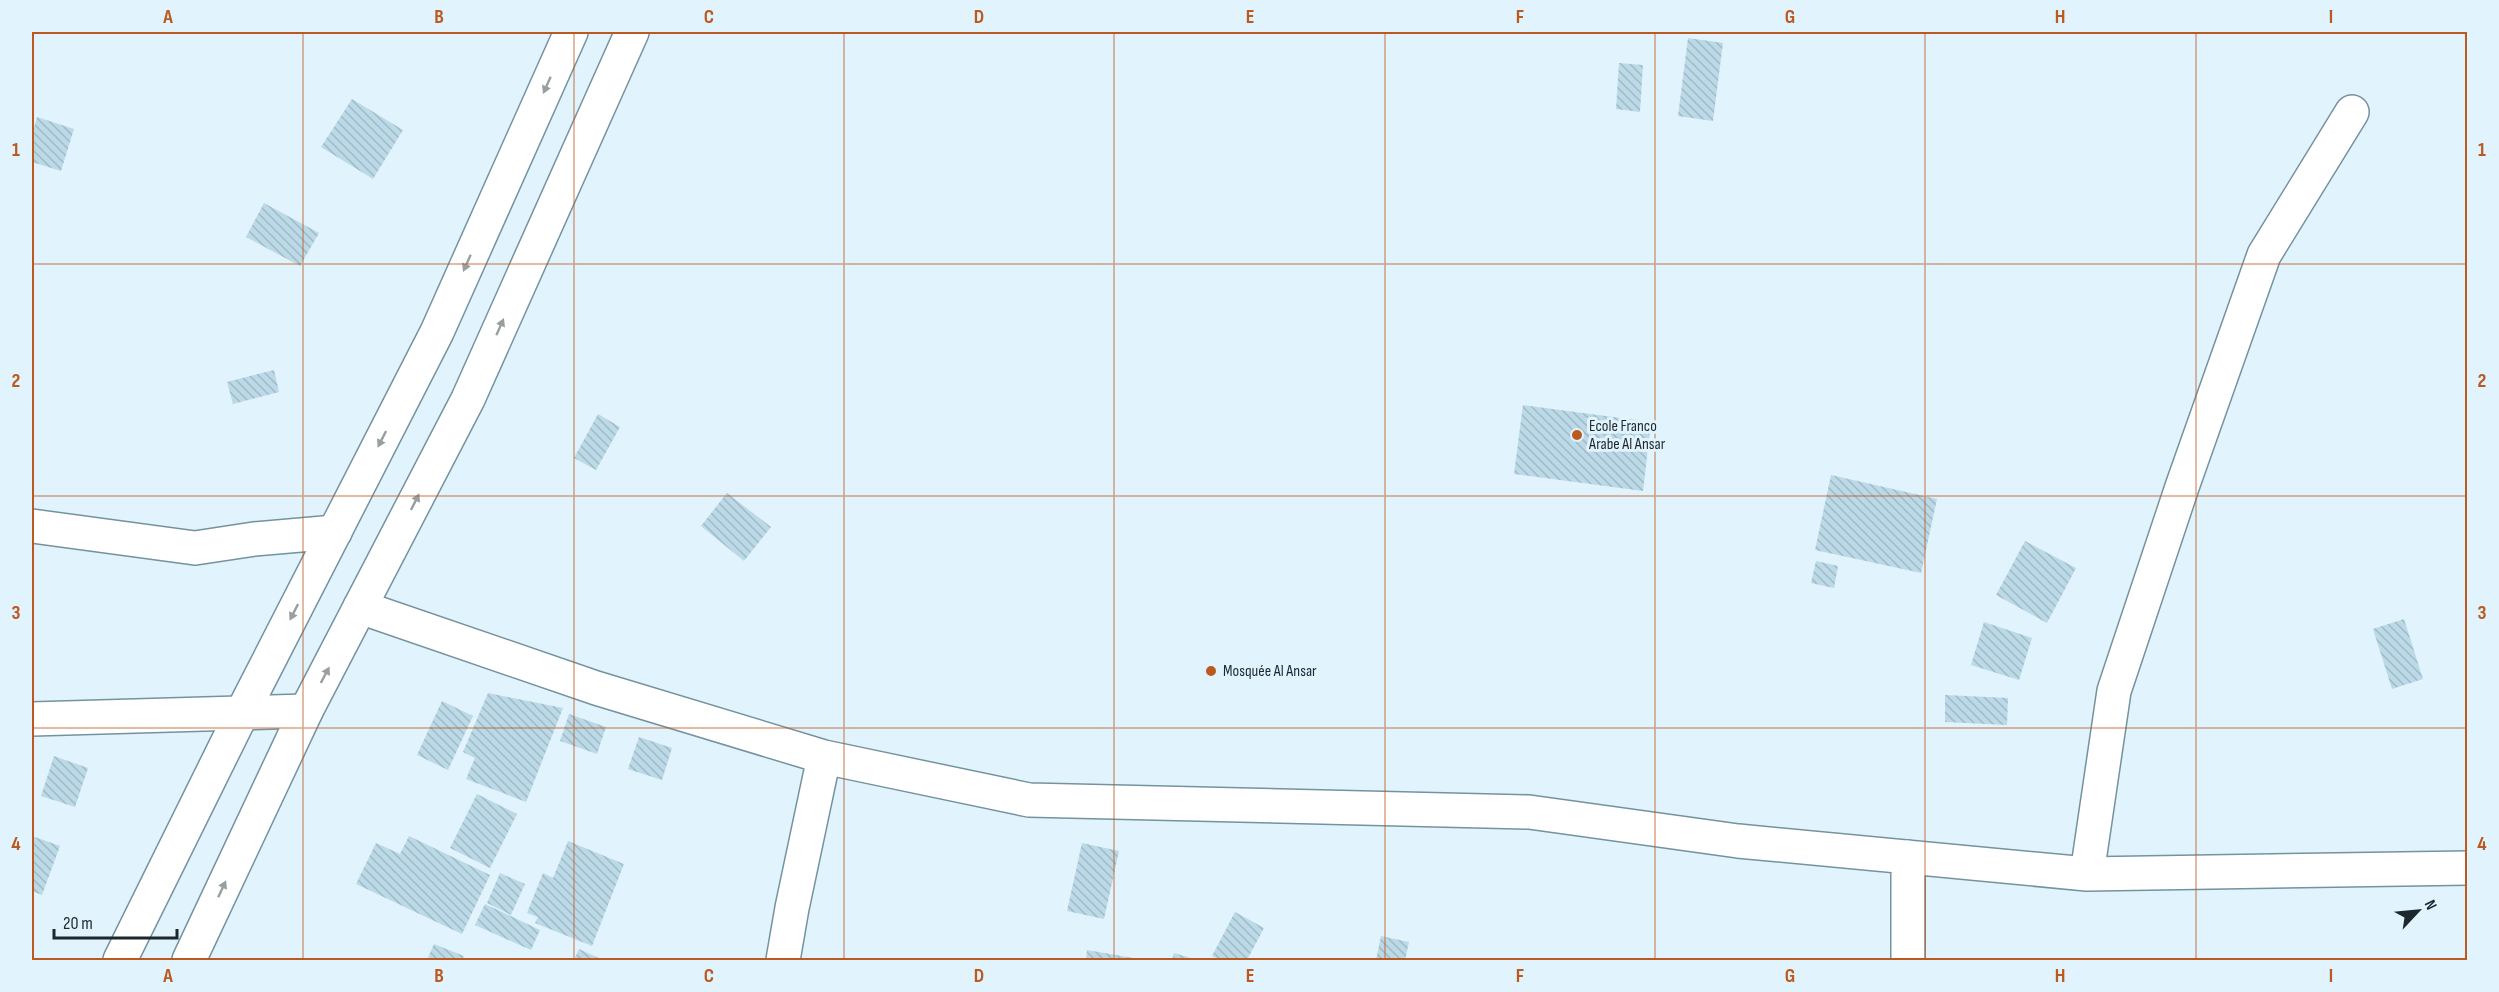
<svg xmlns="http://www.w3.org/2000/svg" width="2499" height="992" font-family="'Sofia Sans Condensed',sans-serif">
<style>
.building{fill:url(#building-back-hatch)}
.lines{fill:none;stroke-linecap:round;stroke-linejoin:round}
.minor-casing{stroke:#75929f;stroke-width:36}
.major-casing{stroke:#75929f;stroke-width:36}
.minor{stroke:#fff;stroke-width:33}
.major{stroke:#fff;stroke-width:33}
.oneway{fill:#999ea0}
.grid{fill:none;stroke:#bb591e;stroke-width:1.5;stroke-opacity:0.55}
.poi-dot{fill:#bb591e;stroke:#e1f3fc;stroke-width:2}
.labels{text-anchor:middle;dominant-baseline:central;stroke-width:6;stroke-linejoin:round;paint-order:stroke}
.poi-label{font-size:16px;fill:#1c282d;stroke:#e1f3fc;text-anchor:start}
.neatline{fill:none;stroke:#bb591e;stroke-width:2}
.grid-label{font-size:20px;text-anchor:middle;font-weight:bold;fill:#bb591e}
</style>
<defs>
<pattern id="building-back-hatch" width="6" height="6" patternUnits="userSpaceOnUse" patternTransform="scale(1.5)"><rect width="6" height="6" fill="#bbd9e7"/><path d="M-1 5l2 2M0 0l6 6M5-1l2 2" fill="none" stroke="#a0bac6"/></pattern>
</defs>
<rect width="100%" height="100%" fill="#e1f3fc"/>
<path class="building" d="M1688,38L1723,43L1713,121L1678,116Z
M1619,63L1643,65L1640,112L1616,109Z
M352,99L403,130L373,179L321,147Z
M37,117L74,129L61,171L32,162V135Z
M264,203L319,233L300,266L246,237Z
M274,370L279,392L233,404L227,382Z
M1523,405L1651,422L1643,491L1514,474Z
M598,414L620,427L596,470L574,458Z
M1831,475L1937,499L1921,573L1815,550Z
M727,493L771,527L744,561L701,526Z
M2025,541L2076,568L2047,623L1996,595Z
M1816,561L1838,566L1834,588L1811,583Z
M2404,619L2423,679L2392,689L2373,629Z
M1984,622L2032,638L2019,680L1971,665Z
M488,693L563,708L526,802L466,779L475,758L463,752Z
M1945,695L2008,698L2007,725L1945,722Z
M442,701L473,716L448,770L417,755Z
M569,714L606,727L597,754L560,741Z
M639,737L672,748L662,780L628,769Z
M54,756L88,768L75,807L41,796Z
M477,794L517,814L490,868L450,848Z
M32,836L60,846L42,895L32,891Z
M409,836L490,875L462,934L356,884L376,843L400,854Z
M568,841L624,864L592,946L535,923L538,917L527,913L543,873L553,878Z
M1082,843L1119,851L1104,919L1067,911Z
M500,873L525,884L511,915L487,903Z
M485,904L540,930L531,950L475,925Z
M1235,912L1264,928L1247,960H1221L1212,956Z
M1381,936L1409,942L1405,960H1376Z
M434,944L464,956L462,960H427Z
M579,949L599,958L598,960H574Z
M1087,950L1139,959V960H1086Z
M1174,953L1197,960H1172Z"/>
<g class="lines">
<defs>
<path id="minor" d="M32,526L195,548L254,539L335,532
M360,607L596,688L824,757L1029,800L1529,812L1738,841L2087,874L2468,868
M32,719L306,711
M2087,874L2114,691L2182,487L2264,255L2352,112
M783,960L792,908L824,757
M1908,960V857"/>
<path id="major" d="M120,960L242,713L437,332L571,32
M189,960L306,711L468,399L632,32"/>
</defs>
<use href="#minor" class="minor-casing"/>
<use href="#major" class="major-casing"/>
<use href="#minor" class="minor"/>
<use href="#major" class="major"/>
</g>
<defs><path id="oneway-solid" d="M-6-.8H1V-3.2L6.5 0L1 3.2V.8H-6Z" transform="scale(1.5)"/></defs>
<g class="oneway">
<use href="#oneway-solid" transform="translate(547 85) rotate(114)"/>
<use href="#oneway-solid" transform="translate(467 263) rotate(114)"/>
<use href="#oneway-solid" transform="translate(500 327) rotate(-66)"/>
<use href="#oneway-solid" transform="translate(382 439) rotate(117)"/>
<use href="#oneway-solid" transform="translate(415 502) rotate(-63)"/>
<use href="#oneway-solid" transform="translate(294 612) rotate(117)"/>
<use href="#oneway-solid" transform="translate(325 675) rotate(-62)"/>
<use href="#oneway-solid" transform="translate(222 889) rotate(-65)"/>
</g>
<path class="grid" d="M303,32V960M574,32V960M844,32V960M1114,32V960M1385,32V960M1655,32V960M1925,32V960M2196,32V960M32,264H2468M32,496H2468M32,728H2468"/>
<g class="poi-dot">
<circle cx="1577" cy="435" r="6"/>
<circle cx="1211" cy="671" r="6"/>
</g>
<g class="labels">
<g class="poi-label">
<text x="1589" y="426">Ecole Franco<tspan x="1589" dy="18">Arabe Al Ansar</tspan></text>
<text x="1223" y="671">Mosquée Al Ansar</text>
</g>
</g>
<rect width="2499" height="992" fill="none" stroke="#e1f3fc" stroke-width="66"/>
<g transform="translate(2418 911) rotate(64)" stroke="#e1f3fc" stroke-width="4.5" paint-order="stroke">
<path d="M0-4.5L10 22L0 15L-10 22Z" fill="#1c282d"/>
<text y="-9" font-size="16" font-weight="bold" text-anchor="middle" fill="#1c282d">N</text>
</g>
<path d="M54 929v9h123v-9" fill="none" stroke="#1c282d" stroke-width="3"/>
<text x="63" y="929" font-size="18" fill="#1c282d" stroke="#e1f3fc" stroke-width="4.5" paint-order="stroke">20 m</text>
<rect x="33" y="33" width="2433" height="926" class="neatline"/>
<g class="grid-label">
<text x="168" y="23">A</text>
<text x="439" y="23">B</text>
<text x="709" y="23">C</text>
<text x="979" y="23">D</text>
<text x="1250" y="23">E</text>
<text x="1520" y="23">F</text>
<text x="1790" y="23">G</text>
<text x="2060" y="23">H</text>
<text x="2331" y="23">I</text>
<text x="16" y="156">1</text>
<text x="2482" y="156">1</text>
<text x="16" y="387">2</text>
<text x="2482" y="387">2</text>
<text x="16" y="619">3</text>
<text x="2482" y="619">3</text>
<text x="16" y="850">4</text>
<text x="2482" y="850">4</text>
<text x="168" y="982">A</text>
<text x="439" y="982">B</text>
<text x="709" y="982">C</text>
<text x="979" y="982">D</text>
<text x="1250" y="982">E</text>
<text x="1520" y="982">F</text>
<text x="1790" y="982">G</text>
<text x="2060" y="982">H</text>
<text x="2331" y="982">I</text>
</g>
</svg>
